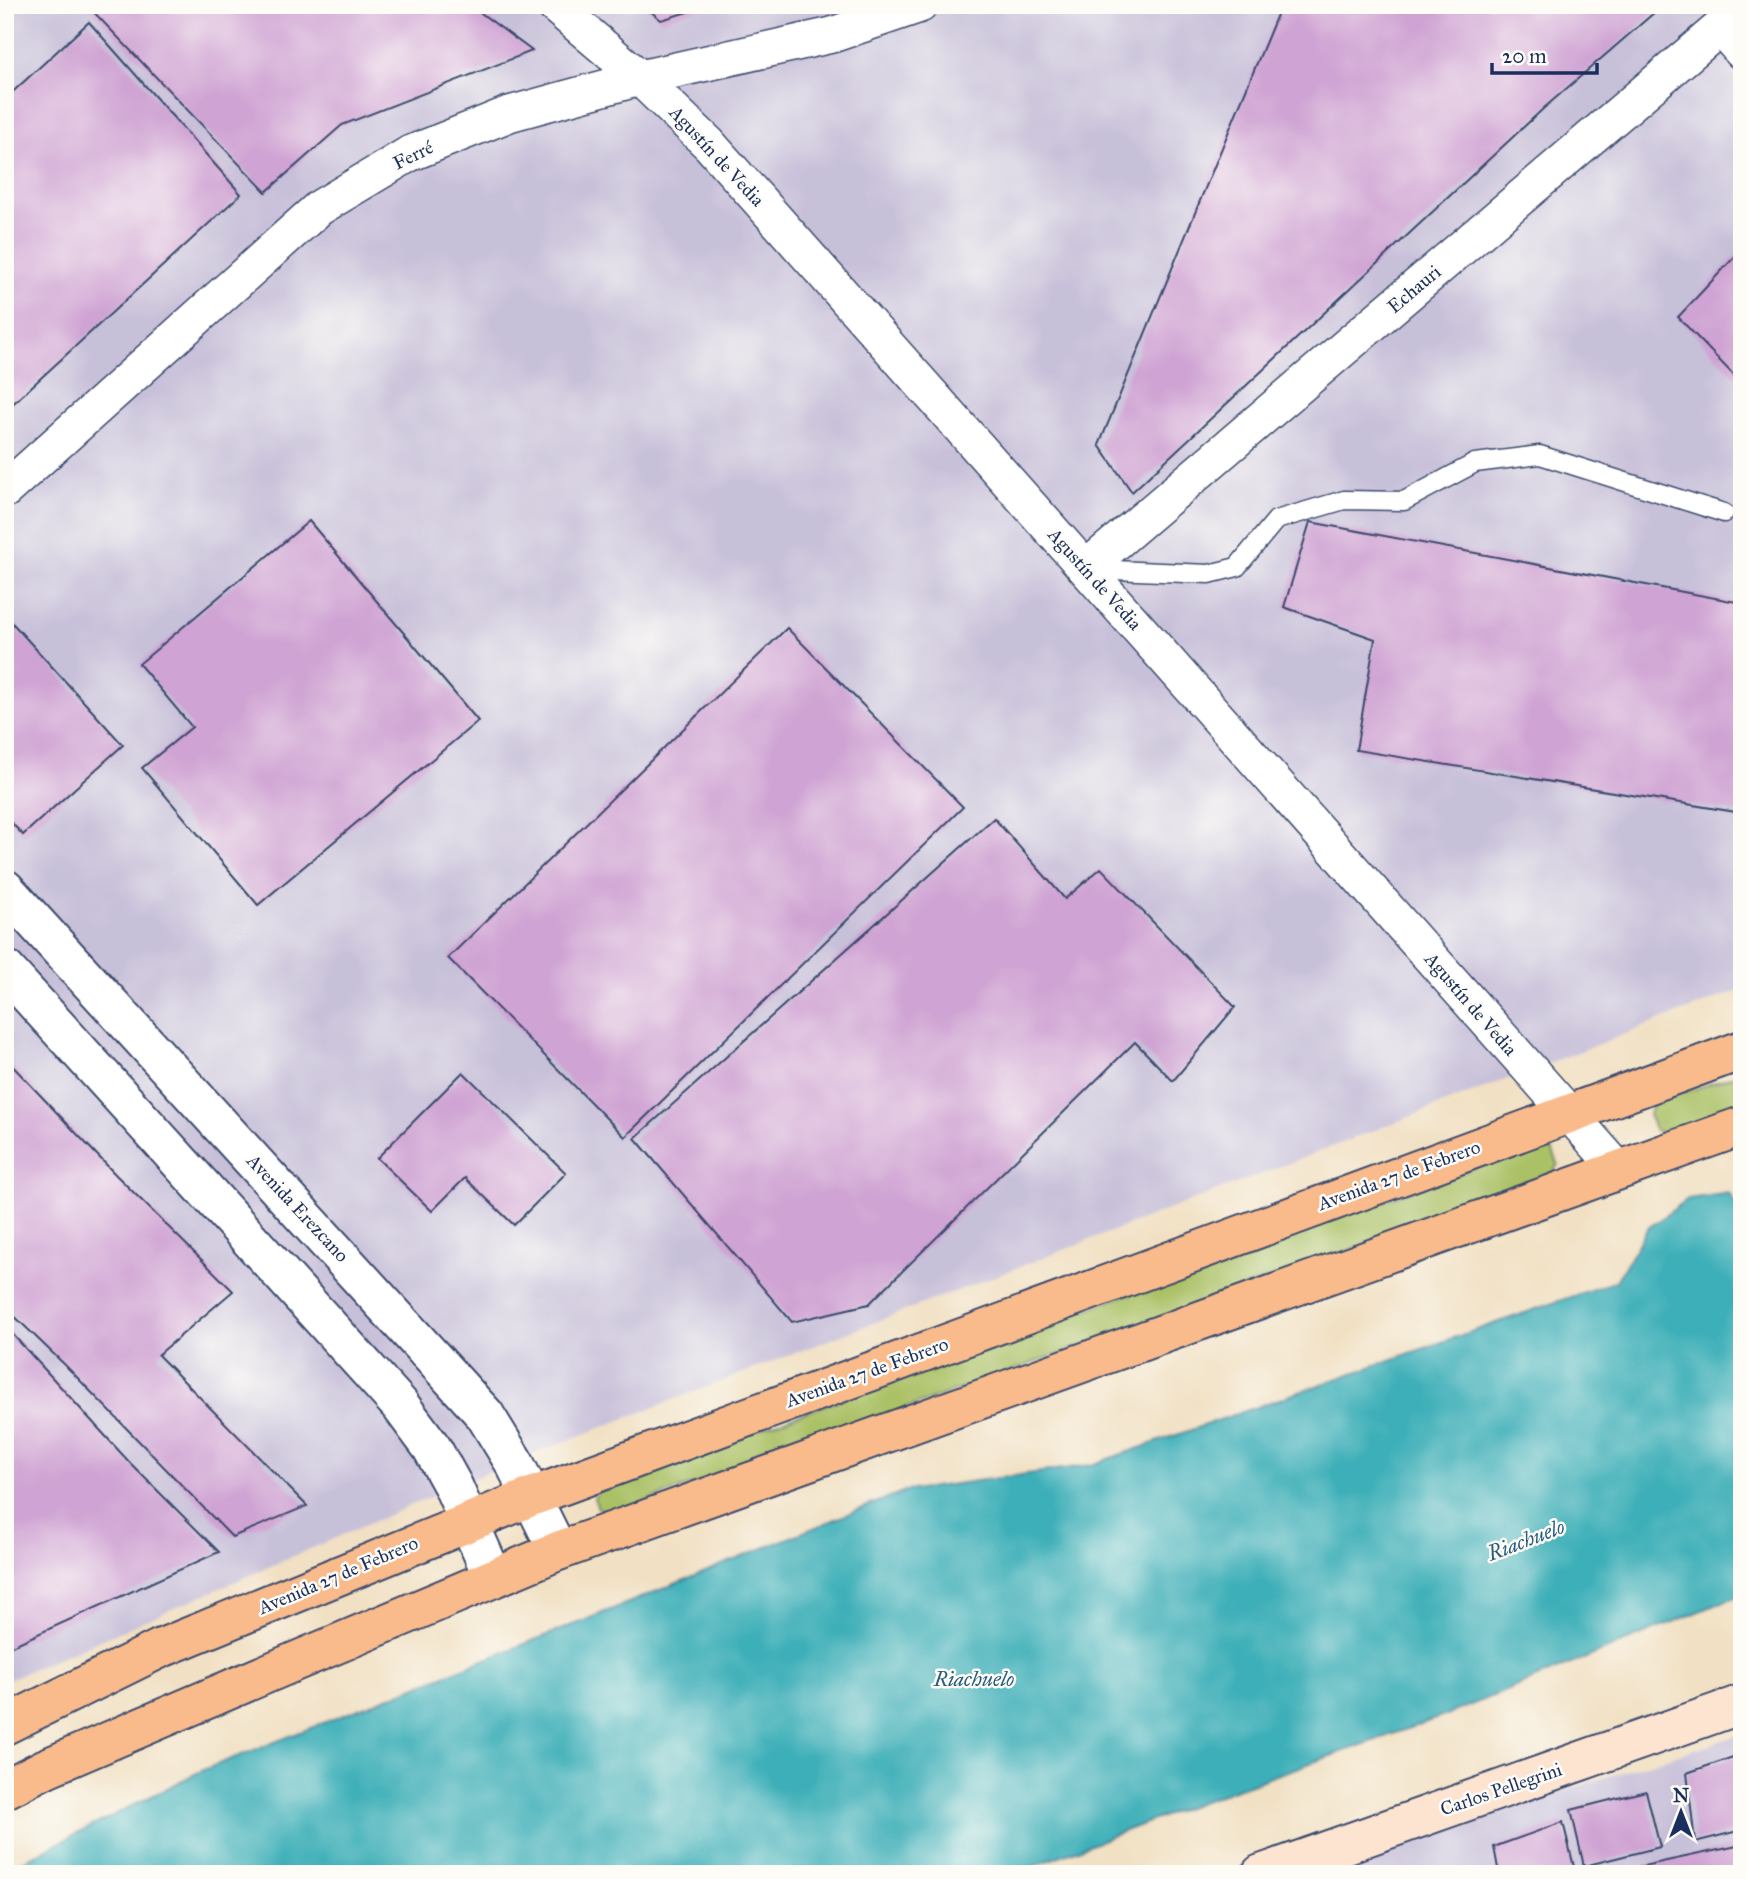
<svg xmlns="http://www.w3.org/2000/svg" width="1747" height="1879" font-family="'IM FELL Great Primer',serif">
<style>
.industrial{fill:#c7c0d9}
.green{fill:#abc166;stroke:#637862;stroke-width:2}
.water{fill:#3eafb8;stroke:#2c6f8b;stroke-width:2}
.building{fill:#cfa3d3}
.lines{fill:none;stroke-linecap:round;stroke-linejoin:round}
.service-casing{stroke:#3b4a6d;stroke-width:21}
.minor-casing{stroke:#3b4a6d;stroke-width:38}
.tertiary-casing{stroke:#3b4a6d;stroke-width:42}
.secondary-casing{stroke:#3b4a6d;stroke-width:42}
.primary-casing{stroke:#3b4a6d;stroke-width:42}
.service{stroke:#fff;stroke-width:18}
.minor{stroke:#fff;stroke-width:35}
.tertiary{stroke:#fff;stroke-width:38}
.secondary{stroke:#fde4d1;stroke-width:38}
.primary{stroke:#fabb8c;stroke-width:38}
.labels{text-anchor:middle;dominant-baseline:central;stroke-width:5;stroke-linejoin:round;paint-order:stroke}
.street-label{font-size:19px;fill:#1b2f5e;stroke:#fdfcf7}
.water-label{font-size:21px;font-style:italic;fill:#275c7e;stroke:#fdfcf7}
</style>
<rect width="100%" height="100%" fill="#fdfcf7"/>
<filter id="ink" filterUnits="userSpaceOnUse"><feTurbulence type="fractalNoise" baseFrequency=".0143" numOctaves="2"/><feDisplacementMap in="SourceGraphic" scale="14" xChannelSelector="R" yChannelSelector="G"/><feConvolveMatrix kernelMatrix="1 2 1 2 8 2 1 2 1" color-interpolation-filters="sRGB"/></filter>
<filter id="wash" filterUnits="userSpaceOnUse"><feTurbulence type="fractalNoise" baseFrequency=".00686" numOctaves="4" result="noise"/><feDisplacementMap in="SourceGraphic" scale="28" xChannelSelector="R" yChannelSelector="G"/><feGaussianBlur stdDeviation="1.57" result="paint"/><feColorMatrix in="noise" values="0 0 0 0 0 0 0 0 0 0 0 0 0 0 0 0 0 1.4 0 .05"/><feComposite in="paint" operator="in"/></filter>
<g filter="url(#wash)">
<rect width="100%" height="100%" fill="#f1e0c3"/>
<path class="industrial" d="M5,5H1742V989L509,1463L5,1681Z
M1742,1734V1874H1329L1440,1830Z"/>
<path class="green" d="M1742,1073V1108L1673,1133L1656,1131L1649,1115L1653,1103Z
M1539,1144L1552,1149L1558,1164L1550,1178L613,1513L598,1508L594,1498L601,1487Z"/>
<path class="water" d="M1729,1193L1742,1216V1594L1444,1716L1200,1802L1013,1874H5V1870L203,1770L588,1619L905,1491L1091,1465L1616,1281L1647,1229L1688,1199Z"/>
<g id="blocks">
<path class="building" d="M87,5H470L532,51L342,125L266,192Z
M643,5H708V6L661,20Z
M1281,5H1663L1544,108L1132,492L1099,445Z
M89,22L241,194L5,411V99Z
M1742,249V384L1678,317Z
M309,521L478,721L258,905L142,768L192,727L139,664Z
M1310,522L1742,603V813L1356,750L1375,639L1284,607Z
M5,615L123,745L23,835L5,816Z
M787,628L963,807L625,1137L448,958Z
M994,818L1065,899L1101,868L1235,1007L1173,1081L1135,1042L869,1304L792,1322L635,1138Z
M5,1058L116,1175L233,1291L158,1355L307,1506L232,1537L66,1366L5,1307Z
M463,1072L566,1173L514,1225L465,1178L432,1211L377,1158Z
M5,1326L131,1464L219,1552L5,1649Z
M1742,1754V1830L1695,1842L1687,1773Z
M1646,1791L1660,1847L1584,1866L1571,1810Z
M1563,1822L1575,1871L1559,1874H1499L1494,1847Z
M1742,1845V1874H1610V1873Z"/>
</g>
</g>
<g filter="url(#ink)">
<use href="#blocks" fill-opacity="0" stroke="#3b4a6d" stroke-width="2"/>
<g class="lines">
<defs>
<path id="service" d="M1090,569L1209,574L1237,567L1276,520L1344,500L1404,501L1475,463L1540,455L1724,513"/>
<path id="minor" d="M554,5L640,78L709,144L1619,1170
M1721,28L1742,52
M5,490L319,208L409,154L509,114L640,78L832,35L920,5
M1086,568L1742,9"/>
<path id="tertiary" d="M5,889L485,1415L515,1464L558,1551
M5,969L400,1405L432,1448L453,1486L493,1577"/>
<path id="secondary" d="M1261,1874L1742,1704"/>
<path id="primary" d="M5,1725L159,1649L531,1497L1742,1050
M5,1789L46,1768L294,1662L558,1551L1742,1126"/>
</defs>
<use href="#service" class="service-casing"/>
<use href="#minor" class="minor-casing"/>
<use href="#tertiary" class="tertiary-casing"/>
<use href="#secondary" class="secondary-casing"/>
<use href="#primary" class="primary-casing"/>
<use href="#service" class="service"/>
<use href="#minor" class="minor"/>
<use href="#tertiary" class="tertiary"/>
<use href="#secondary" class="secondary"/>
<use href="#primary" class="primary"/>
</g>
</g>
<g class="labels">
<g class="street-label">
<text transform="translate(413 155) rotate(-26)">Ferré</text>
<text transform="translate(717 156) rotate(47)">Agustín de Vedia</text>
<text transform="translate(1414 289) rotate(-40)">Echauri</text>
<text transform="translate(1095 579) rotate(48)">Agustín de Vedia</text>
<text transform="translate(1471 1004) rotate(49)">Agustín de Vedia</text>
<text transform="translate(1399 1175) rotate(-20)">Avenida 27 de Febrero</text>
<text transform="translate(298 1208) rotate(47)">Avenida Erezcano</text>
<text transform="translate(867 1372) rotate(-20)">Avenida 27 de Febrero</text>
<text transform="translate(338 1575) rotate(-23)">Avenida 27 de Febrero</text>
<text transform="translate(1501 1789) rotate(-19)">Carlos Pellegrini</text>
</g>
<g class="water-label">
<text transform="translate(1526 1540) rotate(-21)">Riachuelo</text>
<text x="974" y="1679">Riachuelo</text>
</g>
</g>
<rect width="1747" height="1879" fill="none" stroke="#fdfcf7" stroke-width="28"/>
<g transform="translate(1681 1812)" stroke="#fdfcf7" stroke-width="5" paint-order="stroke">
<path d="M0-5L12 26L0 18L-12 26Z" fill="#1b2f5e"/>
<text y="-10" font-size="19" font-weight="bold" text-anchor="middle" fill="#1b2f5e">N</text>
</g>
<path d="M1492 63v10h105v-10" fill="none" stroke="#1b2f5e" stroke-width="3.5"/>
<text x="1502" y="63" font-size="21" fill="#1b2f5e" stroke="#fdfcf7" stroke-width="5" paint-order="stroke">20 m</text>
</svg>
